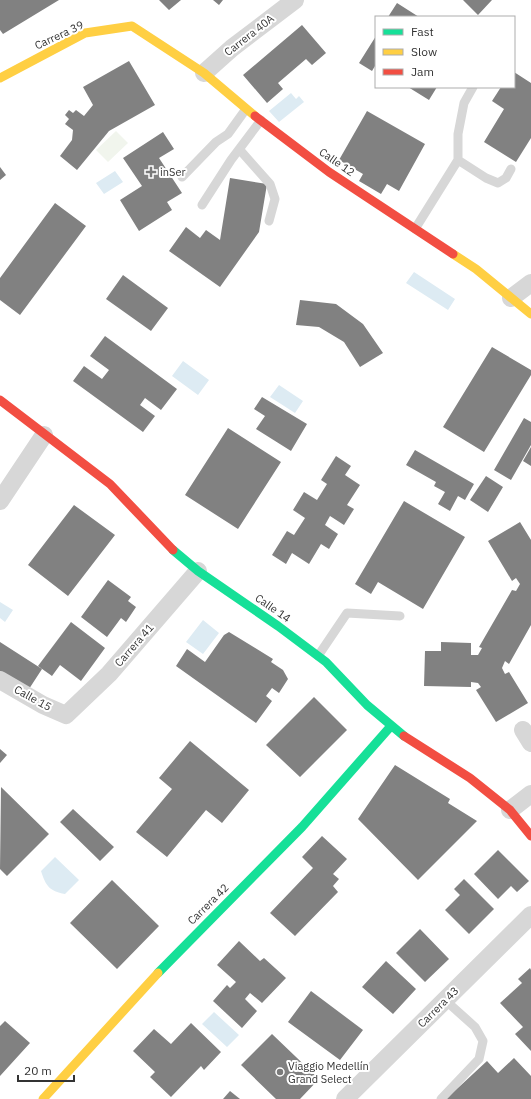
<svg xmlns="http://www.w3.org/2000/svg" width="531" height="1099" font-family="'IBM Plex Sans',sans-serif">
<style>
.green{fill:#f1f5ed}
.water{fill:#ddebf3}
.building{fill:#818181}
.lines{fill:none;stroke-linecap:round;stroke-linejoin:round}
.lane{stroke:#d7d7d7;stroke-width:9}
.street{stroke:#d7d7d7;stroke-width:18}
.fast{stroke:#16e098;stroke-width:9}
.slow{stroke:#ffcf43;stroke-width:9}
.jam{stroke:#f24e42;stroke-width:9}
.poi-dot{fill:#7a7a7a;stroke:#fff;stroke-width:1.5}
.labels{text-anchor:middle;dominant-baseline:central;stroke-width:4;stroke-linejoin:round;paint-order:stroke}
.street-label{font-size:11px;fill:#333;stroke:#fff}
.poi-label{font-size:11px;fill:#333;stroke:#fff;text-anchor:start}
</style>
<rect width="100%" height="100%" fill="#fff"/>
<path class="green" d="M116,131L128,143L108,162L96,150Z"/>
<path class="water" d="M291,93L296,99L299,96L304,102L279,122L269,111Z
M115,171L123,182L104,194L96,183Z
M414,272L455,299L448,310L406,283Z
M183,361L209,380L198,395L172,376Z
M279,385L303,401L295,413L270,397Z
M0,602L13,610L5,622L0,618Z
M203,620L219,633L203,654L186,642Z
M55,857L79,880L65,894C49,891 46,886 41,871Z
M214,1012L239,1035L227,1047L202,1024Z"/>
<path class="building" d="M0,0H59L3,34L0,30Z
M159,0H181L169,10Z
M213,0H223L219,5Z
M463,0H492L478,15Z
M397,3L419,17H388Z
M302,25L326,53L312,65L306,59L278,83L283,89L267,103L243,75Z
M376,36V67L375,66L372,71L359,63Z
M129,61L155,105L109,131L77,170L60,156L72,140L73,130L65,124L69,119L65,115L69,110L73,113L76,110L84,116L93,105L83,87Z
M514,72L531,83V138L516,162L484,142L504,109L492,101L501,87H514Z
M408,87H437L429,100Z
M367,111L425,144L399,191L387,184L381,194L359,181L363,174L339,160Z
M163,132L174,149L159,158L182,193L167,202L172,210L139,231L120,200L142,186L123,158Z
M0,167L6,175L0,180Z
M230,178L267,184L259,232L220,287L169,251L186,227L200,238L206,230L220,240Z
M55,203L86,226L20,315L0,300V278Z
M123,275L168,308L151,331L106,299Z
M300,300L336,304L363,324L383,353L360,367L344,342L319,327L296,325Z
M105,336L177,389L161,410L145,398L140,405L155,416L143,432L73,381L84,366L102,379L109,370L90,356Z
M492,347L531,370V375L484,452L443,427Z
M262,397L307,424L291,451L256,429L265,416L254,409Z
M524,418L531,422V445L511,480L494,470Z
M228,428L281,462L238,529L185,495Z
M531,447V466L523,461Z
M415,450L474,484L465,500L458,496L450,511L438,504L445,492L434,486L436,482L406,465Z
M336,456L351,466L345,475L360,485L347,505L354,509L344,525L330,516L325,525L338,534L329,549L321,544L309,564L292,553L286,564L272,555L287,531L294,535L305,518L293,510L304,492L317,500L327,484L321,480Z
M486,476L503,487L488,512L470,500Z
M404,501L465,537L423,609L378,582L371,594L355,584Z
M74,505L115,535L68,596L28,565Z
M520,522L531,540V625L509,664L505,661L502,668L505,674L509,672L528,703L496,722L476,690L481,687L478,683L471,682V687L424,686L425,651H441V642L471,643V655H478L482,648L479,647L512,590L516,591L520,584L516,578L512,581L488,541Z
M108,580L131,597L128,601L136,607L126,622L121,618L107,637L81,617Z
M71,622L105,648L81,681L60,665L52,676L38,666Z
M229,632L273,659L271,662L283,670L288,679L279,693L272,688L266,696L272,701L256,723L176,666L187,649L205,662L224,635Z
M0,642L42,669L29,689L0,671Z
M314,697L347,730L300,777L266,745Z
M190,741L249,790L222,823L206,810L167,857L136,832L172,789L159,778Z
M0,749L7,755L0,763Z
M395,765L450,799L448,803L477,821L418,880L358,819Z
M1,787L49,834L7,876L0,869Z
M73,809L114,847L100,861L60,822Z
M322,836L347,859L333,874L339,879L333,886L338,892L295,936L270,913L313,868L302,857Z
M498,850L529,881L517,892L511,886L498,899L474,874Z
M464,879L494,909L469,934L445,910L460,895L454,889Z
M112,880L159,926L117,969L70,923Z
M420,929L449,959L425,982L396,953Z
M239,941L260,961L264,958L286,978L262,1003L250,993L245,999L257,1011L242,1028L213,1001L227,985L230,988L236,982L217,965Z
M386,961L416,989L393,1014L362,987Z
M530,968L531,970V1051L515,1034L523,1027L500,1003L522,983L518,979Z
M311,991L363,1030L340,1060L288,1022Z
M5,1021L30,1043L0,1076V1026Z
M191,1023L221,1052L204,1070L201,1066L171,1097L150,1077L155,1072L133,1051L154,1029L171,1044Z
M272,1034L319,1079L300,1099H276L241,1065Z
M514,1058L531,1076V1099H446L487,1061L498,1073Z
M230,1091L240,1099H223Z"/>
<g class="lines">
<path class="lane" d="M239,149L270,184L275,199L269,221
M458,160L486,178L498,183L506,178L511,169
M182,177L216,142L228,134L246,109
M202,205L231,160L261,120
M415,229L458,160V134L464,103L473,87
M318,656L347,613L400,616
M441,1099L479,1059L483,1041L475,1027L445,1000"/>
<path class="street" d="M204,73L232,48L295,0
M511,298L531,283
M0,501L44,435
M0,680L43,705L66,715L109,674L198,571
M523,730L531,743
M510,810L531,794
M345,1099L531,915"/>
<path class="fast" d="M173,550L198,571L278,626L326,662L367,705L404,736
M158,973L302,827L391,726"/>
<path class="slow" d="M0,78L85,33L132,26L204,73L255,116
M453,254L476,269L531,314
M43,1099L158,973"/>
<path class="jam" d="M255,116L329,172L453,254
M0,400L110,484L173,550
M404,736L470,778L510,810L531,836"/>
</g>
<g class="poi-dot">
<path d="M149 166h4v4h4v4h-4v4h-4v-4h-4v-4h4z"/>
<circle cx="280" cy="1072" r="4"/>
</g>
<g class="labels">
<g class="street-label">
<text transform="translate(59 35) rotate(-25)">Carrera 39</text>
<text transform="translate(249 35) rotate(-38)">Carrera 40A</text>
<text transform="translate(337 162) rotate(35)">Calle 12</text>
<text transform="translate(273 608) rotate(35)">Calle 14</text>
<text transform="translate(134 645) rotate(-49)">Carrera 41</text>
<text transform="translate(33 698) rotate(29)">Calle 15</text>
<text transform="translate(208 904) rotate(-45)">Carrera 42</text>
<text transform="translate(438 1007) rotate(-45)">Carrera 43</text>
</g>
<g class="poi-label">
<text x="160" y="172">inSer</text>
<text x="288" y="1066">Viaggio Medellín<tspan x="288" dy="13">Grand Select</tspan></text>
</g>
</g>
<rect x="375" y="16" width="140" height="72" fill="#ffffff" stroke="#adadad"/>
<rect x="383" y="29" width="20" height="6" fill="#16e098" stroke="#adadad"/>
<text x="411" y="36" font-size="12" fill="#333333">Fast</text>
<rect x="383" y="49" width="20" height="6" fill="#ffcf43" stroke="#adadad"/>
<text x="411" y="56" font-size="12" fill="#333333">Slow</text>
<rect x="383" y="69" width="20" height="6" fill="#f24e42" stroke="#adadad"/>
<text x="411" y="76" font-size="12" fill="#333333">Jam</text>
<path d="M18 1075v6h56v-6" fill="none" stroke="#333333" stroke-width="2"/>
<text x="24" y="1075" font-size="12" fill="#333333" stroke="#ffffff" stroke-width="3" paint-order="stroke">20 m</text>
</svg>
